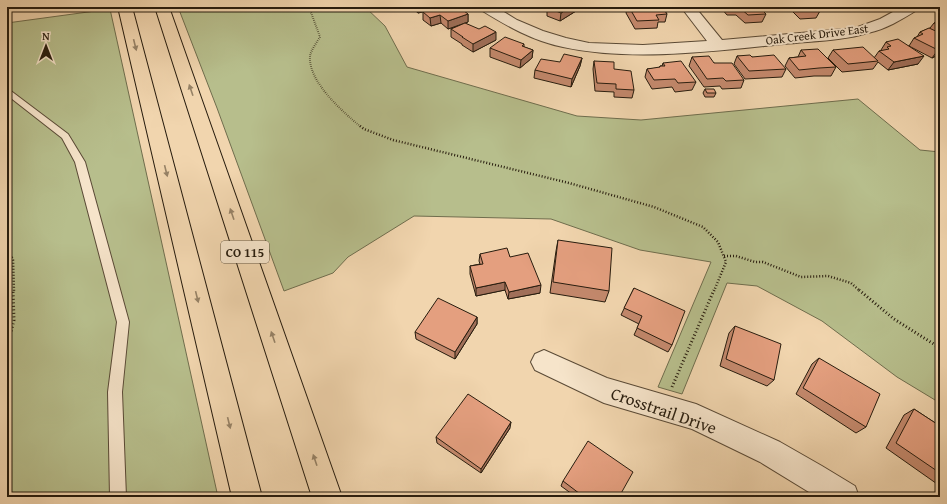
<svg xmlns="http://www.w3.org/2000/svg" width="947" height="504" font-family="'Gentium Book Plus',serif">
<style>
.green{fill:#b7be8c;stroke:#6f6d4d}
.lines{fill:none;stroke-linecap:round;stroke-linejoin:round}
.lane-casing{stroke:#5a4a36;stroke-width:2}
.street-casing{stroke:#5a4a36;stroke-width:2}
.highway-casing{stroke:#271c0e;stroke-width:2}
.path-far2{stroke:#271c0e;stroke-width:2;stroke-dasharray:0.5 1.5;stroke-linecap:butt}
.path-far1{stroke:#271c0e;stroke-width:2.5;stroke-dasharray:1 2;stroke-linecap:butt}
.path{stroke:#271c0e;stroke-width:3;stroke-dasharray:1 2.5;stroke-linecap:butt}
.lane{fill:#f6e4ca;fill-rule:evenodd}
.street{fill:#f6e4ca;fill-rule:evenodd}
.highway{fill:#f1d5ae;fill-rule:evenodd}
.wall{fill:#c4896d;stroke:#271c0e}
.shaded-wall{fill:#a06f59;stroke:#271c0e}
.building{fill:#e49f7f;stroke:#271c0e}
.oneway{fill:#968266}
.labels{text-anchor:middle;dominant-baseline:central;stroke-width:4;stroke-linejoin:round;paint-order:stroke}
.far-street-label{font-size:12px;fill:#271c0e;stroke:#f6e4ca}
.shield{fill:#f6e4ca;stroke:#655846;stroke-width:1}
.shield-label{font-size:13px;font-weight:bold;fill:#271c0e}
.near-street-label{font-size:17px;fill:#271c0e;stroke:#f6e4ca}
</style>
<rect width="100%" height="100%" fill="#f1d5ae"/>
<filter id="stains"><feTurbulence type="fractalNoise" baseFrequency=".005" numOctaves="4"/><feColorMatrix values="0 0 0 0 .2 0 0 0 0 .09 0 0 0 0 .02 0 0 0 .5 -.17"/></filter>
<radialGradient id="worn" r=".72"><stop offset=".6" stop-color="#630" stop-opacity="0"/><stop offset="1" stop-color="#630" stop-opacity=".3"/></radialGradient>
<path class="green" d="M178,7H365L385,26L407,67L577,116L641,120L858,99L920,150L940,152V403L897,377L822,321L757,286L727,283L682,394L658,387L711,262L640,250L551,219L414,216L348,257L333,273L284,291L217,108Z
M110,9L218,497H7V23Z"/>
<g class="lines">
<defs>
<path id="lane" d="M7,88L68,134L85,162L129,322L122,392L126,497H110L108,392L117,322L75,162L62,138L7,95Z"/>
<path id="street" d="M479,7H496L517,20L543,31L566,38L589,43L643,45L707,41L681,7H695L722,40L855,28L880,19L902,7H919L917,10C901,20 886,29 868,33C841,41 811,41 784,44C715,51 632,62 563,47C533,41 507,26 481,10Z
M544,350L607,378L696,404L780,442L822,466L855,486L859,497H817L760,462L692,429L604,403L535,370L531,362L535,354Z"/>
<path id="highway" d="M118,7H132L262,497H232Z
M155,7H169L342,497H312Z"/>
</defs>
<use href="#lane" class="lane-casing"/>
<use href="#street" class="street-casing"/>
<use href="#highway" class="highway-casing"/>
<path class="path-far2" d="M309,7L320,37C317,42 311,50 310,56C308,82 343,112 361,127"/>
<path class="path-far1" d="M360,126L364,129L393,140L569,183L654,207L703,227L718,242L726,262L714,291
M7,246L13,260L14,291
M724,256H736L755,262H763L801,277L828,276L851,283L860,291"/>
<path class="path" d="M859,290L894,319L940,348
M7,348L14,320L13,290
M672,387L714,290"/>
<use href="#lane" class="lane"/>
<use href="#street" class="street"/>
<use href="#highway" class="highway"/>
</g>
<path class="wall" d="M411,7H453L468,14V22L465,23L496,40L473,52L462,45V44L451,37V29L460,25L448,29L441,23L431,26L423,20V12L430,10L418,13Z
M542,7H577L576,11L560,21L547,16V9Z
M627,7H662L667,14L665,22H658L657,28L635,29L626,13L627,8Z
M721,7H759L766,14L762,22L745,23L736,15H727L721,8Z
M788,7H824L822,11H820L816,18L800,19Z
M940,18V54L932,58L909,46L918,64L888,70L878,62L873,69L842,72L828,58L833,50L874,58L879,51H881V50L886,42L909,46L914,38L917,37L920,32L930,28L934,23Z
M524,44V47L533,50L532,58L520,68L490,57V48Z
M801,50L836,67L831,76H814L795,78L785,66L789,58L798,57Z
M737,56L752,57L786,69L782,77L745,79L734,64Z
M692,57L714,63L744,80L741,88L722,89L720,86L704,87L689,66Z
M582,58L580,66L571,87L534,78L535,70Z
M594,61L614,69L634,90L632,98L614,97V92L595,91L593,69Z
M663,63L696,82L692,90L675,92L672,87L652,89L645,77L647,69L659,68L660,66H662Z
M705,89L716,93L714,97H705L703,93Z
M558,240L609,291L605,302L550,293L556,251Z
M480,254L510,257L540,293L508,299L505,290L476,296L470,274V266L480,264L479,261Z
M634,288L672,345L668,352L634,335L639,324L621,315Z
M477,317V324L455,359L416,339L415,332Z
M735,326L774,380L767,386L720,366L729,333Z
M819,358L866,427L856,433L796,394L812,364Z
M914,409L940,426V486L886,448L904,415Z
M510,428L481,473L437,443L436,437Z
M563,481L619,497H576L561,486Z"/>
<path class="shaded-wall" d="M418,7H430V10L418,13Z
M571,7H577L576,11L560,21L561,13Z
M468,14V22L448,29V21Z
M440,15L441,23L431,26L430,18Z
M496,32V40L473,52V44Z
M940,49V54L932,58L938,50Z
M533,50L532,58L520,68L521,60Z
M924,56L918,64L888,70L894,62Z
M582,58L580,66L571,87L572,79Z
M505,282V290L476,296V288Z
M541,285L540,293L508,299L509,292Z
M477,317V324L455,359V352Z
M511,422L510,428L481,473V469Z"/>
<path class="building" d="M431,7H453L454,8L459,7L468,14L448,21L440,15L430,18L423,12L433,9Z
M549,7H571L561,13L548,8Z
M629,7H662L667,14L656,15L659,20L637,21Z
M739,7H759L766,14L748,15Z
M799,7H816L820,10L804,11Z
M940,18V25L934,23Z
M465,23L479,29L485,26L496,32L473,44L462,37H463L451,29Z
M929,28L940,33V49L938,50L914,38L923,34L920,32Z
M505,37L524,44L522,46L533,50L521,60L490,48Z
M898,39L924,56L894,62L879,51L889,49L887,47L891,46L886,42Z
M863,47L878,61L848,64L833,50Z
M818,49L836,67L819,68L799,70L789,58L806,56L801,50Z
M564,54L582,58L572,79L535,70L541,59L560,62Z
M750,55L752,57L774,55L786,69L749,71L737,56Z
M709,56L714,63H732L744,80L726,81L723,78L707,79L692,57Z
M594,61L614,62V69L631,71L634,90L616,89V84L597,83Z
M681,61L696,82L678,83L675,79L654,80L647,69L660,67V66H665L663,63Z
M705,89H714L716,93H707Z
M558,240L612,248L609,291L553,282Z
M507,248L510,257L528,253L541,285L509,292L505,282L476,288L470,266L483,264L480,254Z
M634,288L685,311L672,345L637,328L642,316L624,308Z
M438,298L477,317L455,352L415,332Z
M735,326L781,344L774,380L726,359Z
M819,358L880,394L866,427L803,388Z
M468,394L511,422L481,469L436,437Z
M914,409L940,426V473L896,443Z
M588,441L633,472L619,497H584L563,481Z"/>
<defs><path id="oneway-solid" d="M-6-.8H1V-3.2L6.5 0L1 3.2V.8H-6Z"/></defs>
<g class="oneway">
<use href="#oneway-solid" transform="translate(135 45) rotate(76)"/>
<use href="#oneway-solid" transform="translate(191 90) rotate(-109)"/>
<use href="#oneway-solid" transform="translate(166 171) rotate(76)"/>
<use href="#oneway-solid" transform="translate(232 214) rotate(-109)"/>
<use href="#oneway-solid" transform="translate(197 297) rotate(76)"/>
<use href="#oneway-solid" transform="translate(273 337) rotate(-109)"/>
<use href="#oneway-solid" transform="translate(229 423) rotate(76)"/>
<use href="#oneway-solid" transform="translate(315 460) rotate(-109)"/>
</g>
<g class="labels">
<g class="far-street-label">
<text transform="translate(817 34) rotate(-7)">Oak Creek Drive East</text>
</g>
<rect class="shield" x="221" y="241" width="48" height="22" rx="3"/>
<g class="shield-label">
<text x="245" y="252">CO 115</text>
</g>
<g class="near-street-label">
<text transform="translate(664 410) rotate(19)">Crosstrail Drive</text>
</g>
</g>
<rect width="947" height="504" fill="none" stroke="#f1d5ae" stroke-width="24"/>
<rect x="8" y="8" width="931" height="488" fill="none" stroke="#271c0e" stroke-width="2"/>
<rect x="12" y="12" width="923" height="480" fill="none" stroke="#271c0e"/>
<g transform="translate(46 46)" stroke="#f6e4ca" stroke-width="3" paint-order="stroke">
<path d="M0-3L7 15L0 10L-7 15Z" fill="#271c0e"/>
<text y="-6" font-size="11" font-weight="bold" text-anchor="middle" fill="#271c0e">N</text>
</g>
<rect width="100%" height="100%" filter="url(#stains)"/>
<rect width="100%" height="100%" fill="url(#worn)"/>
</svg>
